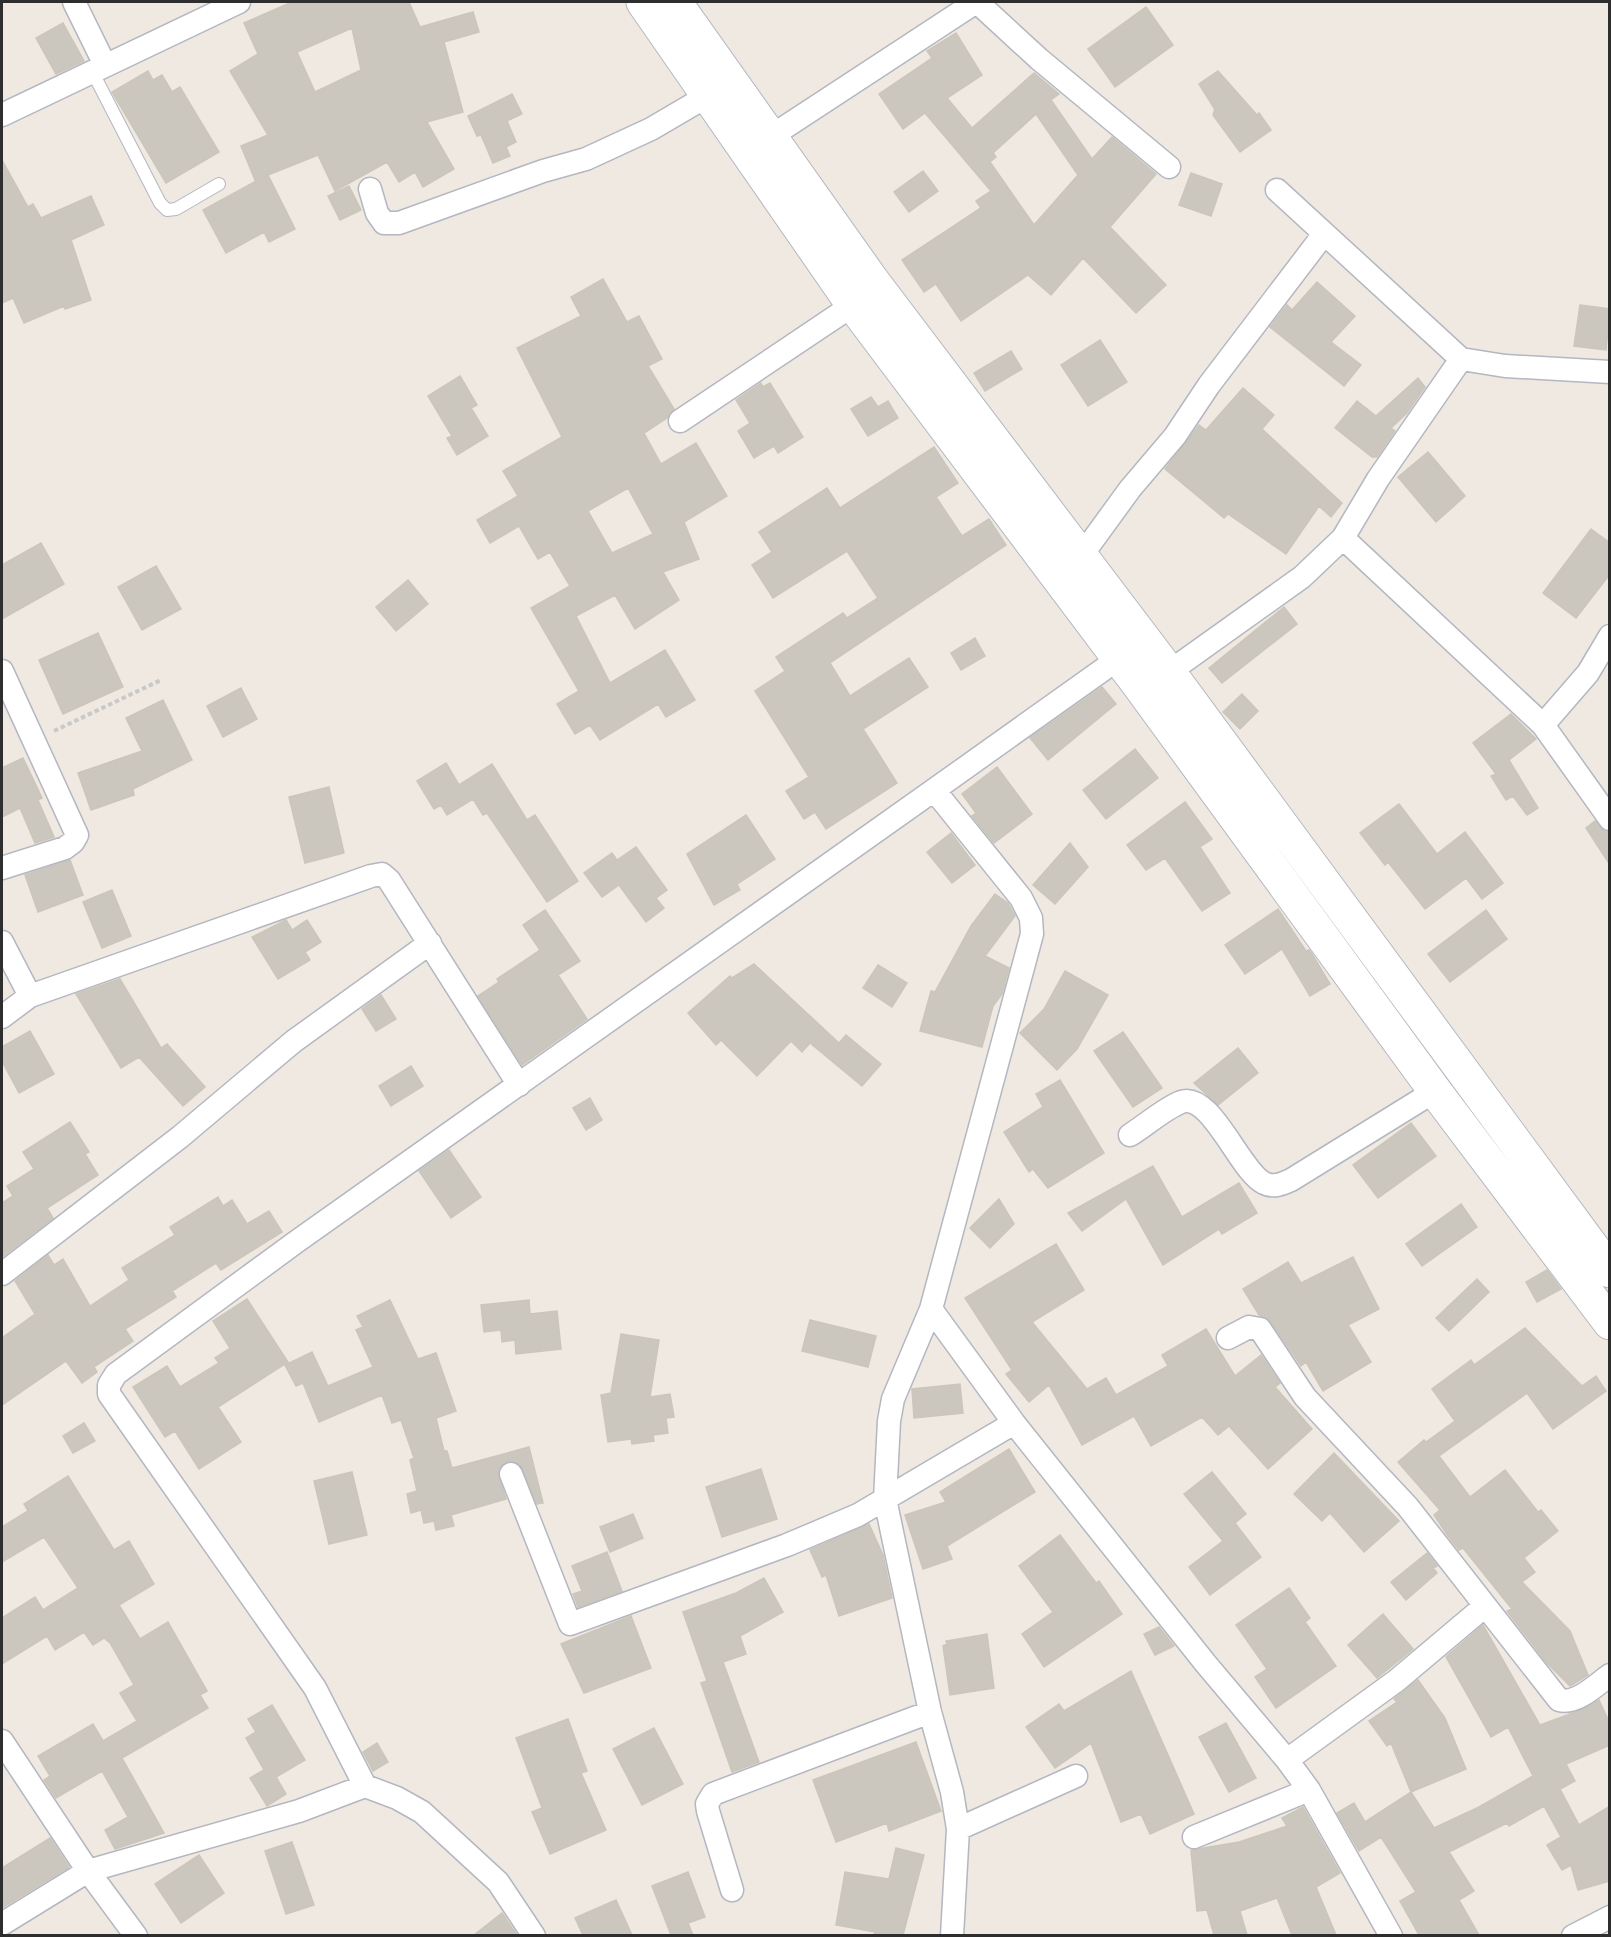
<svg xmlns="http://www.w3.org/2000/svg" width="1611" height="1937" font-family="Quicksand,sans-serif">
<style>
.building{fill:#cbc7bf;stroke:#cbc5ba;stroke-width:1.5;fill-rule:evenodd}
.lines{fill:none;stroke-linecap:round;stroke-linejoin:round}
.lane-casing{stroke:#b4b7c1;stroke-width:14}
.street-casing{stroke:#b4b7c1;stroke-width:25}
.secondary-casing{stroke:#b4b7c1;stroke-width:35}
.path{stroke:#c9c9c9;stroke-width:4;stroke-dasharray:4.5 3;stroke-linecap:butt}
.lane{stroke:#fff;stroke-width:12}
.street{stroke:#fff;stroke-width:22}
.secondary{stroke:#fff;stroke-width:33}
</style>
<rect width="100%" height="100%" fill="#efe9e1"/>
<path class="building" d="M292,2H409L420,27L473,12L479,32L444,42L463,112L427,122L454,169L423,187L415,172L399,182L387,162L335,191L318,155L268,175L295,229L269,242L264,232L226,253L203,210L267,175L255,180L241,146L268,135L230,71L258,54L244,23ZM352,28L361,70L315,92L297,52Z
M1146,7L1173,45L1115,87L1088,49Z
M63,23L84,61L56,74L36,38Z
M956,33L982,75L947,98L972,128L1034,73L1059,94L1051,100L1092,159L1112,137L1156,174L1110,227L1166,285L1136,313L1083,258L1051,295L1028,275L961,321L936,284L924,292L902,260L981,208L976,201L991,191L925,113L903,129L879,94L932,58L927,51ZM1036,114L1078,175L1034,225L990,162L996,157L993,153Z
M148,71L153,80L162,75L172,92L180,87L219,152L166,183L112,92Z
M1218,71L1257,115L1259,113L1271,130L1240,152L1213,115L1216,105L1214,108L1199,84Z
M512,94L522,114L507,121L516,142L506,147L510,156L493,163L481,135L477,136L468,116Z
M2,160L28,207L33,204L41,218L91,196L104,225L71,240L91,300L65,309L64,306L24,323L13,298L2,303Z
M923,171L938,191L909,212L894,192Z
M1191,173L1222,184L1211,216L1179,205Z
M349,186L361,210L340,220L328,196Z
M603,279L627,322L639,316L662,359L648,366L674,409L667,418L644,433L661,464L696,443L727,496L684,522L699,559L663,572L679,600L635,629L615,595L576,616L610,683L665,650L695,700L666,717L658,704L600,740L590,725L575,734L557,704L579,691L531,608L570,586L550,552L538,559L519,526L490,543L477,520L518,496L503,471L562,437L517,348L581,316L571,297ZM628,488L653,534L612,553L588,511Z
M1317,282L1355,316L1331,342L1361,365L1344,386L1270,327L1287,305L1292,310Z
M1580,305L1610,309L1606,350L1574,346Z
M1100,340L1127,382L1088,406L1061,365Z
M1011,351L1022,369L985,391L974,373Z
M460,376L477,405L471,408L488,436L457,455L447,438L452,436L428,396Z
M1418,378L1425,387L1407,413L1391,428L1395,431L1377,457H1372L1335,428L1357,401L1376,416Z
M761,383L763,387L770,383L803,437L778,453L774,446L754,458L738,431L750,423L736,400Z
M1243,388L1274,415L1262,429L1342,503L1331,517L1319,506L1286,554L1228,514L1224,518L1165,469L1199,425L1206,430Z
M871,397L878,407L888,401L898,418L868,436L851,409Z
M934,447L958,483L936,497L962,536L989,519L1006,545L830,663L850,696L909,658L928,687L863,729L897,783L826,829L815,812L804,819L786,791L809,777L755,691L785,671L776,657L843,613L847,618L878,598L847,551L773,598L752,565L772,552L759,532L827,488L840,508Z
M1428,452L1465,496L1436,522L1398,477Z
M1591,529L1610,543V574L1576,618L1543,593Z
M41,543L64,584L2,619V565Z
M156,566L181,609L142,630L118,587Z
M408,580L428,604L396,631L376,607Z
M1284,607L1297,624L1222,683L1209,668Z
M98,633L123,687L63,714L39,660Z
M975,638L985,656L961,670L951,653Z
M1102,687L1116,704L1048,760L1030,738Z
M241,688L257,719L223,737L207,706Z
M1242,694L1258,711L1240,729L1223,712Z
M163,700L192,760L133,789L134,795L91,810L78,773L142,751L126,718Z
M1511,714L1536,739L1509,760L1538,808L1527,815L1513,796L1506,800L1491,776L1496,774L1473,743Z
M1135,749L1158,778L1106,819L1083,790Z
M23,758L42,798L38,800L54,837L35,843L20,808L2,817V768Z
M446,763L459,785L492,764L527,820L535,815L578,881L547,902L487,813L483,815L473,799L447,815L441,805L434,809L417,781Z
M997,767L1032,814L994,843L972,816L976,813L962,794Z
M329,787L344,853L305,863L289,797Z
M1185,802L1212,839L1200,847L1230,893L1202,911L1165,858L1146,870L1127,845Z
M1399,804L1437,854L1465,832L1503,883L1482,899L1466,878L1425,909L1388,862L1385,865L1360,833Z
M746,815L775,859L737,884L740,890L714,905L687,854Z
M1595,821L1604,831L1610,832V865L1586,828Z
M951,833L975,865L952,883L927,852Z
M1070,843L1088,867L1055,904L1033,885Z
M636,847L667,890L656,898L664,908L646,922L619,885L602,897L584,873L612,853L617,860Z
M70,860L83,895L38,912L25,875Z
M112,890L131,936L102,948L83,902Z
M995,894L1008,903L1015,916L985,956L1009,968L1002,994L993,1006L982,1047L920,1031L931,991L935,992L971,926Z
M1278,909L1306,951L1309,950L1312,954L1330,984L1310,996L1282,949L1245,974L1225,945Z
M545,910L580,961L558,975L587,1019L522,1065L478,996L499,982L497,979L540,950L523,925Z
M1486,910L1507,939L1450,982L1428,954Z
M286,920L292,930L307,920L321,942L305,952L310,960L278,979L252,937Z
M754,964L839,1043L846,1035L881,1064L862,1086L810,1043L802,1052L791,1041L757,1076L721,1040L716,1045L688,1013L730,976L732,978Z
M878,965L907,983L892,1007L863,988Z
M1065,971L1108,995L1077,1049L1057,1070L1020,1033L1044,1009Z
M120,979L161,1048L167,1044L205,1087L183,1106L139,1057L121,1068L76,994Z
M381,995L396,1019L376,1031L362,1009Z
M30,1031L54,1074L19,1093L2,1061V1047Z
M1123,1032L1162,1088L1133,1107L1094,1051Z
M1238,1048L1258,1073L1218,1105L1194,1083Z
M411,1066L423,1086L391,1106L379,1086Z
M1060,1080L1104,1153L1048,1188L1033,1169L1029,1172L1004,1132L1043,1107L1036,1094Z
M590,1098L602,1120L586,1130L573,1108Z
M70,1122L89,1152L85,1154L98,1175L47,1208L53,1218L2,1257V1203L13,1196L7,1186L34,1169L23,1152Z
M1411,1123L1436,1156L1378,1198L1353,1165Z
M449,1150L481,1197L451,1218L419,1171Z
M1153,1166L1182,1217L1239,1183L1257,1213L1222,1234L1219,1229L1163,1265L1126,1199L1082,1231L1068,1213Z
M218,1197L223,1206L232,1200L247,1224L269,1211L282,1232L221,1270L216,1263L172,1291L176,1297L125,1329L133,1341L94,1367L97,1372L82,1383L66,1361L2,1405V1338L35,1314L15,1281L48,1255L54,1265L63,1259L90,1306L129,1280L122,1268L175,1235L170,1227Z
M999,1199L1014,1224L990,1248L970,1228Z
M1461,1204L1477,1227L1422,1266L1406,1244Z
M1056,1244L1084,1290L1032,1322L1087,1389L1106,1378L1116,1395L1168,1366L1162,1355L1206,1329L1235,1376L1261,1355L1280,1383L1275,1387L1312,1429L1268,1469L1229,1426L1218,1435L1202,1417L1151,1446L1134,1416L1082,1445L1049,1385L1029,1402L1006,1374L1012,1370L965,1298Z
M1353,1257L1379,1309L1348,1325L1371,1362L1323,1391L1306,1362L1301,1366L1271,1322L1259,1315L1243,1289L1288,1262L1301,1283Z
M1547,1270L1561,1289L1537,1302L1526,1282Z
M1477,1279L1489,1292L1449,1331L1436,1318Z
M247,1299L288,1362L218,1407L241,1442L199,1469L175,1431L165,1437L133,1387L167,1366L180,1387L219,1363L215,1358L230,1348L213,1321Z
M390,1300L418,1359L436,1353L456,1411L436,1418L444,1451H447L452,1468L529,1447L543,1503L537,1504L520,1464L507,1461L498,1473L506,1499L451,1515L454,1526L436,1530L434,1521L424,1523L421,1510L411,1513L407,1494L417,1491L410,1460L414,1458L401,1420L392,1423L382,1395L319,1422L303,1383L296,1386L285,1365L312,1352L328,1386L373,1367L356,1330L363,1327L357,1316Z
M529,1300L530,1314L557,1311L561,1349L516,1354L515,1340L502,1342L501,1330L484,1332L481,1305Z
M810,1320L876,1336L868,1367L802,1351Z
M1525,1328L1582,1386L1596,1376L1606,1391L1553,1429L1527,1393L1439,1456L1470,1497L1505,1470L1538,1512L1541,1510L1558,1531L1524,1558L1535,1572L1522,1582L1570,1631L1588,1675L1570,1686L1547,1663L1507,1611L1512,1609L1463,1548L1459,1550L1448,1536L1434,1515L1440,1510L1398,1462L1424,1440L1426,1442L1455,1421L1432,1389L1471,1360L1474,1365Z
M621,1334L659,1340L650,1397L670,1394L674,1417L666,1418L668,1433L653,1435L654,1441L632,1444L631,1439L608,1442L601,1395L611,1393Z
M960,1384L963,1413L914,1418L912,1389Z
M84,1423L95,1441L73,1453L63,1436Z
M1009,1449L1035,1492L947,1546L952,1559L923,1569L905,1515L946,1502L940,1492Z
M1334,1453L1399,1521L1364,1552L1330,1513L1322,1521L1294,1494Z
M761,1469L777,1519L722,1537L706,1487Z
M352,1472L367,1535L329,1544L314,1481Z
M1212,1472L1246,1514L1235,1523L1261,1557L1210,1595L1189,1567L1223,1541L1184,1494Z
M68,1476L114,1550L129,1541L154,1584L119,1605L140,1639L168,1622L207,1691L200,1695L208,1708L122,1758L164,1833L115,1849L105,1830L128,1817L102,1771L56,1798L44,1780L50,1776L38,1756L93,1724L103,1741L137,1721L120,1693L134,1685L110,1643L104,1638L93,1645L84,1632L55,1650L47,1636L2,1664V1618L35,1597L43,1610L78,1588L44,1537L2,1562V1527L28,1511L24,1504Z
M633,1514L643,1538L610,1552L600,1527Z
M869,1524L883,1555L892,1598L839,1616L826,1575L822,1577L810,1550Z
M1060,1535L1096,1583L1099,1581L1122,1614L1044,1667L1022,1634L1053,1612L1019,1566Z
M607,1552L622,1591L578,1607L573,1594L582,1591L572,1566Z
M1427,1553L1437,1566L1433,1568L1437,1573L1406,1600L1391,1582Z
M764,1578L783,1612L740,1636L746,1654L723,1662L759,1762L732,1772L701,1683L707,1681L683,1612L736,1593Z
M1289,1588L1310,1618L1305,1622L1336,1666L1276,1708L1255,1677L1267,1669L1236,1625Z
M1383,1614L1413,1649L1377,1678L1348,1645Z
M631,1616L651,1668L584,1693L561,1644Z
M1483,1625L1540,1725L1584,1709L1599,1700L1610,1724V1745L1566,1764L1575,1781L1560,1789L1579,1825L1610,1806V1881L1578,1890L1571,1865L1562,1870L1547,1845L1561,1837L1544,1806L1509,1826L1507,1823L1449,1852L1474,1891L1459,1900L1479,1935H1419L1400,1901L1416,1892L1381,1837L1359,1851L1337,1813L1354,1803L1365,1822L1411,1792L1434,1828L1479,1807L1533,1776L1508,1727L1491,1737L1446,1657Z
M1159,1627L1174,1646L1155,1655L1144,1634Z
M987,1634L994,1688L950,1695L943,1646L947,1644L946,1641Z
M1131,1671L1194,1814L1150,1834L1141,1814L1121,1822L1091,1743L1055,1768L1026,1727L1059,1704L1064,1711Z
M1418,1680L1445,1718L1466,1769L1411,1792L1391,1743L1387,1746L1369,1721L1397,1702L1394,1699Z
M272,1705L305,1760L276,1777L286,1794L267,1806L250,1778L264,1770L246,1738L256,1732L248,1719Z
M568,1719L587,1771L581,1773L606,1830L550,1854L532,1812L542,1808L516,1738Z
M1226,1723L1256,1778L1229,1792L1199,1737Z
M654,1728L683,1784L642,1805L613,1749Z
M916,1742L941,1811L889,1831L887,1823L836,1842L813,1780Z
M377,1743L388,1762L373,1771L363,1752Z
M1303,1807L1340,1873L1316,1887L1336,1935H1292L1277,1898L1240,1911L1247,1935H1214L1207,1910L1197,1911L1191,1850L1239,1842L1287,1826L1282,1818Z
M50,1838L69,1867L2,1908V1868Z
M292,1842L314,1905L286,1914L265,1851Z
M896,1848L924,1855L903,1935H874L875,1932L836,1925L845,1872L889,1879Z
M199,1855L224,1893L181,1923L155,1884Z
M688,1872L705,1917L688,1923L693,1935H671L652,1886Z
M616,1900L632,1935H583L575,1918Z
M502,1913L517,1935H474Z"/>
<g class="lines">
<defs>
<path id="lane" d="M92,71L160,203L167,210L176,209L219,184"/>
<path id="street" d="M74,2L105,65
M977,2L1039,59L1169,167
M2,115L239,2
M770,137L976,2
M370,189L377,213L384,223H399L543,171L586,159L651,129L709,95
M1277,190L1461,359L1505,366L1610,372
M680,421L853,305
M1343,538L1543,725L1610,819
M1082,555L1130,489L1175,436L1209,385L1324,234
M1118,659L934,790L1021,898L1031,918L1032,934L931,1309L1014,1423L1206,1664L1287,1760L1309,1790L1391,1936
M2,671L77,835L73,842L65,848L2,868
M1169,672L1302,577L1343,538L1378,479L1461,359
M1543,725L1588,673L1610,636
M2,942L30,996
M2,1017L30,996L371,876L382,874L389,880L519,1085
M1130,1135C1146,1125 1164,1109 1181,1102C1211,1091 1240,1172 1264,1183C1273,1188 1282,1184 1291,1180L1435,1091
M2,1274L180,1137L294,1041L430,943
M931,1309L893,1399L889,1421L885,1499L930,1712L952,1792L958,1829L952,1936
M1228,1338L1249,1327L1260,1329L1305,1397L1408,1507L1559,1700C1576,1705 1596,1685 1610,1675
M511,1474L570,1624L787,1545L858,1515L1014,1423
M2,1741L88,1871L299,1811L365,1786L397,1798L422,1812L498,1882L534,1936
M1287,1760L1396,1681L1485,1606
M365,1786L315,1688L109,1394V1385L116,1374L296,1242L934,790
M958,1829L1076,1776
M1194,1837L1309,1790
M732,1890L708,1811L707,1804L713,1794L930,1712
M2,1924L88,1871L136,1936
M1573,1936L1610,1917"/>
<path id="secondary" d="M643,2L853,305L1138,684L1435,1091L1610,1323
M675,2L872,280L1169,672L1610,1271"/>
</defs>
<use href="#lane" class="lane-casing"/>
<use href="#street" class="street-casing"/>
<use href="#secondary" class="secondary-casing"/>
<path class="path" d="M54,731L161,680"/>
<use href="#lane" class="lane"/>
<use href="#street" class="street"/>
<use href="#secondary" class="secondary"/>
</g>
<rect width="1611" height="1937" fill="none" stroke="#2e2e2e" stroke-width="6"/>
</svg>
